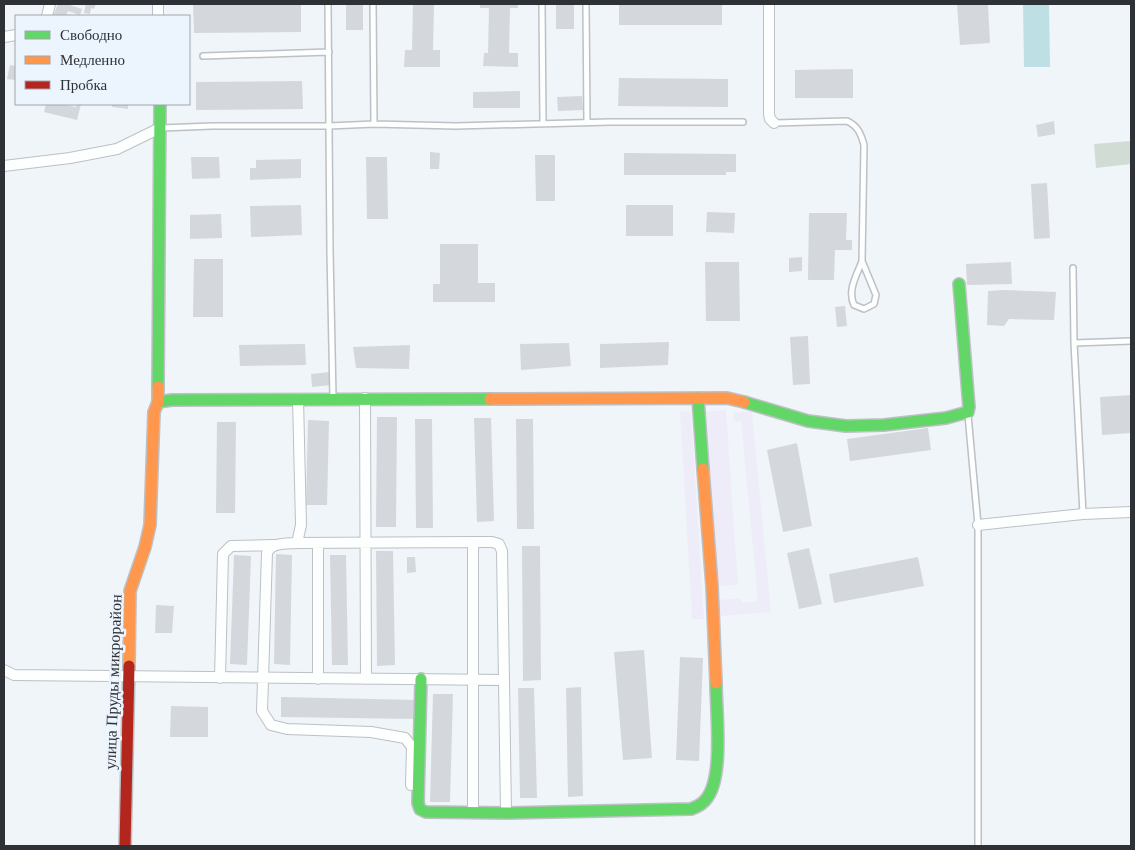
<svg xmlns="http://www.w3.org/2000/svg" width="1135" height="850" font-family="'Times New Roman',serif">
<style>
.industrial{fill:#efecf9}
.green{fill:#d1dcd5}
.water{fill:#bedfe4}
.building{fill:#d4d8dc}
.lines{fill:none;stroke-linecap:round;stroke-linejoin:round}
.lane-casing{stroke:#bdc0c4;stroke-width:8}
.street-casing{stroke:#bdc0c4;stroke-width:12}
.fast-casing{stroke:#bdc0c4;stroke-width:14}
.slow-casing{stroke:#bdc0c4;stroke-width:14}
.jam-casing{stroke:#bdc0c4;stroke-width:14}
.lane{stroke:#fdfefe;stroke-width:5}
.street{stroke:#fdfefe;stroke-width:10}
.fast{stroke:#63d668;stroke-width:11}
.slow{stroke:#ff974d;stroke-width:11}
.jam{stroke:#b3261e;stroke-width:11}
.labels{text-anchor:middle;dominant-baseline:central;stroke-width:5;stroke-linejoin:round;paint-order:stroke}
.street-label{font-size:16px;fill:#2e3135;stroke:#ecf4fe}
</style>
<rect width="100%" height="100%" fill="#f0f5fa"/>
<path class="industrial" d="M726,410L738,585L718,586L706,412Z
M691,411L704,619H692L680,412Z
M752,411L771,612L720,616L718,600L741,598V603L758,601L741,421H734L733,413Z"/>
<path class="green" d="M1131,141V164L1096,168L1094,144Z"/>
<path class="water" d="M1023,4H1049L1050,67H1024Z"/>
<path class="building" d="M58,4H67L82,9L80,15L68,11L66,16H53Z
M86,4H96L94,9L91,8L90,14L84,13Z
M193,4H301V32L194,33Z
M346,4H363V30H346Z
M413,4H434L433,50H440V67H404L405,50H412Z
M480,4H518V8H510L509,53H518V67L483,66L484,53H488L489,8H480Z
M556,4H574V29H556Z
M619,4H722V25H619Z
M957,4H988L990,43L960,45Z
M10,65L16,66L15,80L7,79Z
M853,69V98H795V70Z
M619,78L728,79V107L618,106Z
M302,81L303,109L196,110V82Z
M520,91V108H473V92Z
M582,96L583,110L558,111L557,97Z
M46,104H60L76,107L77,104H81L77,120L44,112Z
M112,104H128V109L112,107Z
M1054,121L1055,134L1038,137L1036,125Z
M430,152L440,153L439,169H430Z
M624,153L736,154V172H726V175H624Z
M535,155H555V201H536Z
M191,157H219L220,178L192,179Z
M366,157H387L388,219H367Z
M301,159V178L250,180V168H256V160Z
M1047,183L1050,238L1034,239L1031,184Z
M301,205L302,235L251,237L250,206Z
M626,205H673V236H626Z
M707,212L735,213L734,233L706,232Z
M809,213H847L846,240H852V250H835L834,280H808Z
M221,214L222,238L190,239V215Z
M440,244H478V283H495V302H433V284H440Z
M802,257V271L789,272V258Z
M194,259H223V317H193Z
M705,262H739L740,321H706Z
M1011,262L1012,284L967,285L966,264Z
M1005,290L1056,292L1054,320L1009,319L1004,326L987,325L988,291Z
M845,306L847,326L837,327L835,307Z
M808,336L810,384L793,385L790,337Z
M669,342L668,365L600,368V344Z
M569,343L571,366L521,370L520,344Z
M305,344L306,365L240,366L239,345Z
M410,345L409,369L356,368L353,347Z
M330,372L331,385L312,387L311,374Z
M1131,395V433L1102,435L1100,397Z
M377,417H397L396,527H376Z
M474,418H491L494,521L477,522Z
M415,419H432L433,528H416Z
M516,419H533L534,529H517Z
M308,420L329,421L327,505H306Z
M217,422H236L235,513H216Z
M928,428L931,450L850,461L847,439Z
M797,443L812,526L783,532L767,450Z
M522,546H540L541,680L523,681Z
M809,548L822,604L799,609L787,553Z
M376,551H393L395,665L377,666Z
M276,554L292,555L290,665L274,664Z
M234,555L251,556L247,665L230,664Z
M330,555H346L348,665H332Z
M407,557H415L416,572L407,573Z
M918,557L924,586L834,603L829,574Z
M156,605L174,606L172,633H155Z
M644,650L652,758L623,760L614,652Z
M680,657L703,658L699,761L676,760Z
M581,687L583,796L568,797L566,688Z
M518,688H534L537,798H520Z
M433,694H453L450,802H430Z
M281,697L417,700V719L281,717Z
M171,706L208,707V737H170Z"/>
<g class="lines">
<defs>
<path id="lane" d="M328,4L330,251L333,398
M373,4L374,124
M542,4L543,124
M586,4L587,123
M203,56L329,52
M774,123L847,121C858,126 861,134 864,145L862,261L876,295L874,304L864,309L854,305C847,290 857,275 862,261
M161,128L212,126H329L374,124L456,126L610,122H743
M1073,268L1074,343L1083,514
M1074,343L1131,341
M968,415L978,525V846"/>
<path id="street" d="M158,4V16
M769,4V114L770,119L774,123
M47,16L50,4
M4,37L16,35
M4,166L70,158L117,149L160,128
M365,398L366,679
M298,399L301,525L297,543C287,544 271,542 267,553L262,711L271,725L287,729L371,732L405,738L412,747L411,785
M978,525L1083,514L1131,512
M473,542V813
M297,543L473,542H492L499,544L502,551L506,813
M318,543V679
M4,670L14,675L504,680
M220,678L223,554L231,546L274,545"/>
<path id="fast" d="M158,387L160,104
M698,398L703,469
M158,402L172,400L490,399
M744,402L808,421L846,426L884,425L946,418L968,412L969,407L959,284
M421,679L418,803L420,809L426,812L506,813L691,809C697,807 703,804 707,798C724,776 716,711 716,683"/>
<path id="slow" d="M490,399L727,398L744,402
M703,469L712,586L716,683
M129,666L130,591L145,547L150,525L154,412L158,402V387"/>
<path id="jam" d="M125,846L129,666"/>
</defs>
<use href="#lane" class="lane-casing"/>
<use href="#street" class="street-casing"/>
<use href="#fast" class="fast-casing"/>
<use href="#slow" class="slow-casing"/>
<use href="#jam" class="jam-casing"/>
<use href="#lane" class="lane"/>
<use href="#street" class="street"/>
<use href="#fast" class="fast"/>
<use href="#slow" class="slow"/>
<use href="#jam" class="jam"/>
</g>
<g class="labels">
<g class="street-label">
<text transform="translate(113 682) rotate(-88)">улица Пруды микрорайон</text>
</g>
</g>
<rect width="1135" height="850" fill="none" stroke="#2e3135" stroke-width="10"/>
<rect x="15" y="15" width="175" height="90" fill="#ecf4fe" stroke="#a0a6ae"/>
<rect x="25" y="31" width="25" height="8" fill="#63d668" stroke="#a0a6ae"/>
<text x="60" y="40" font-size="15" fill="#2e3135">Свободно</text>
<rect x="25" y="56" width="25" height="8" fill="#ff974d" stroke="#a0a6ae"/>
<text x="60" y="65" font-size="15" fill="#2e3135">Медленно</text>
<rect x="25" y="81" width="25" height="8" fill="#b3261e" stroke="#a0a6ae"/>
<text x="60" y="90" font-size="15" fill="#2e3135">Пробка</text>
</svg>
